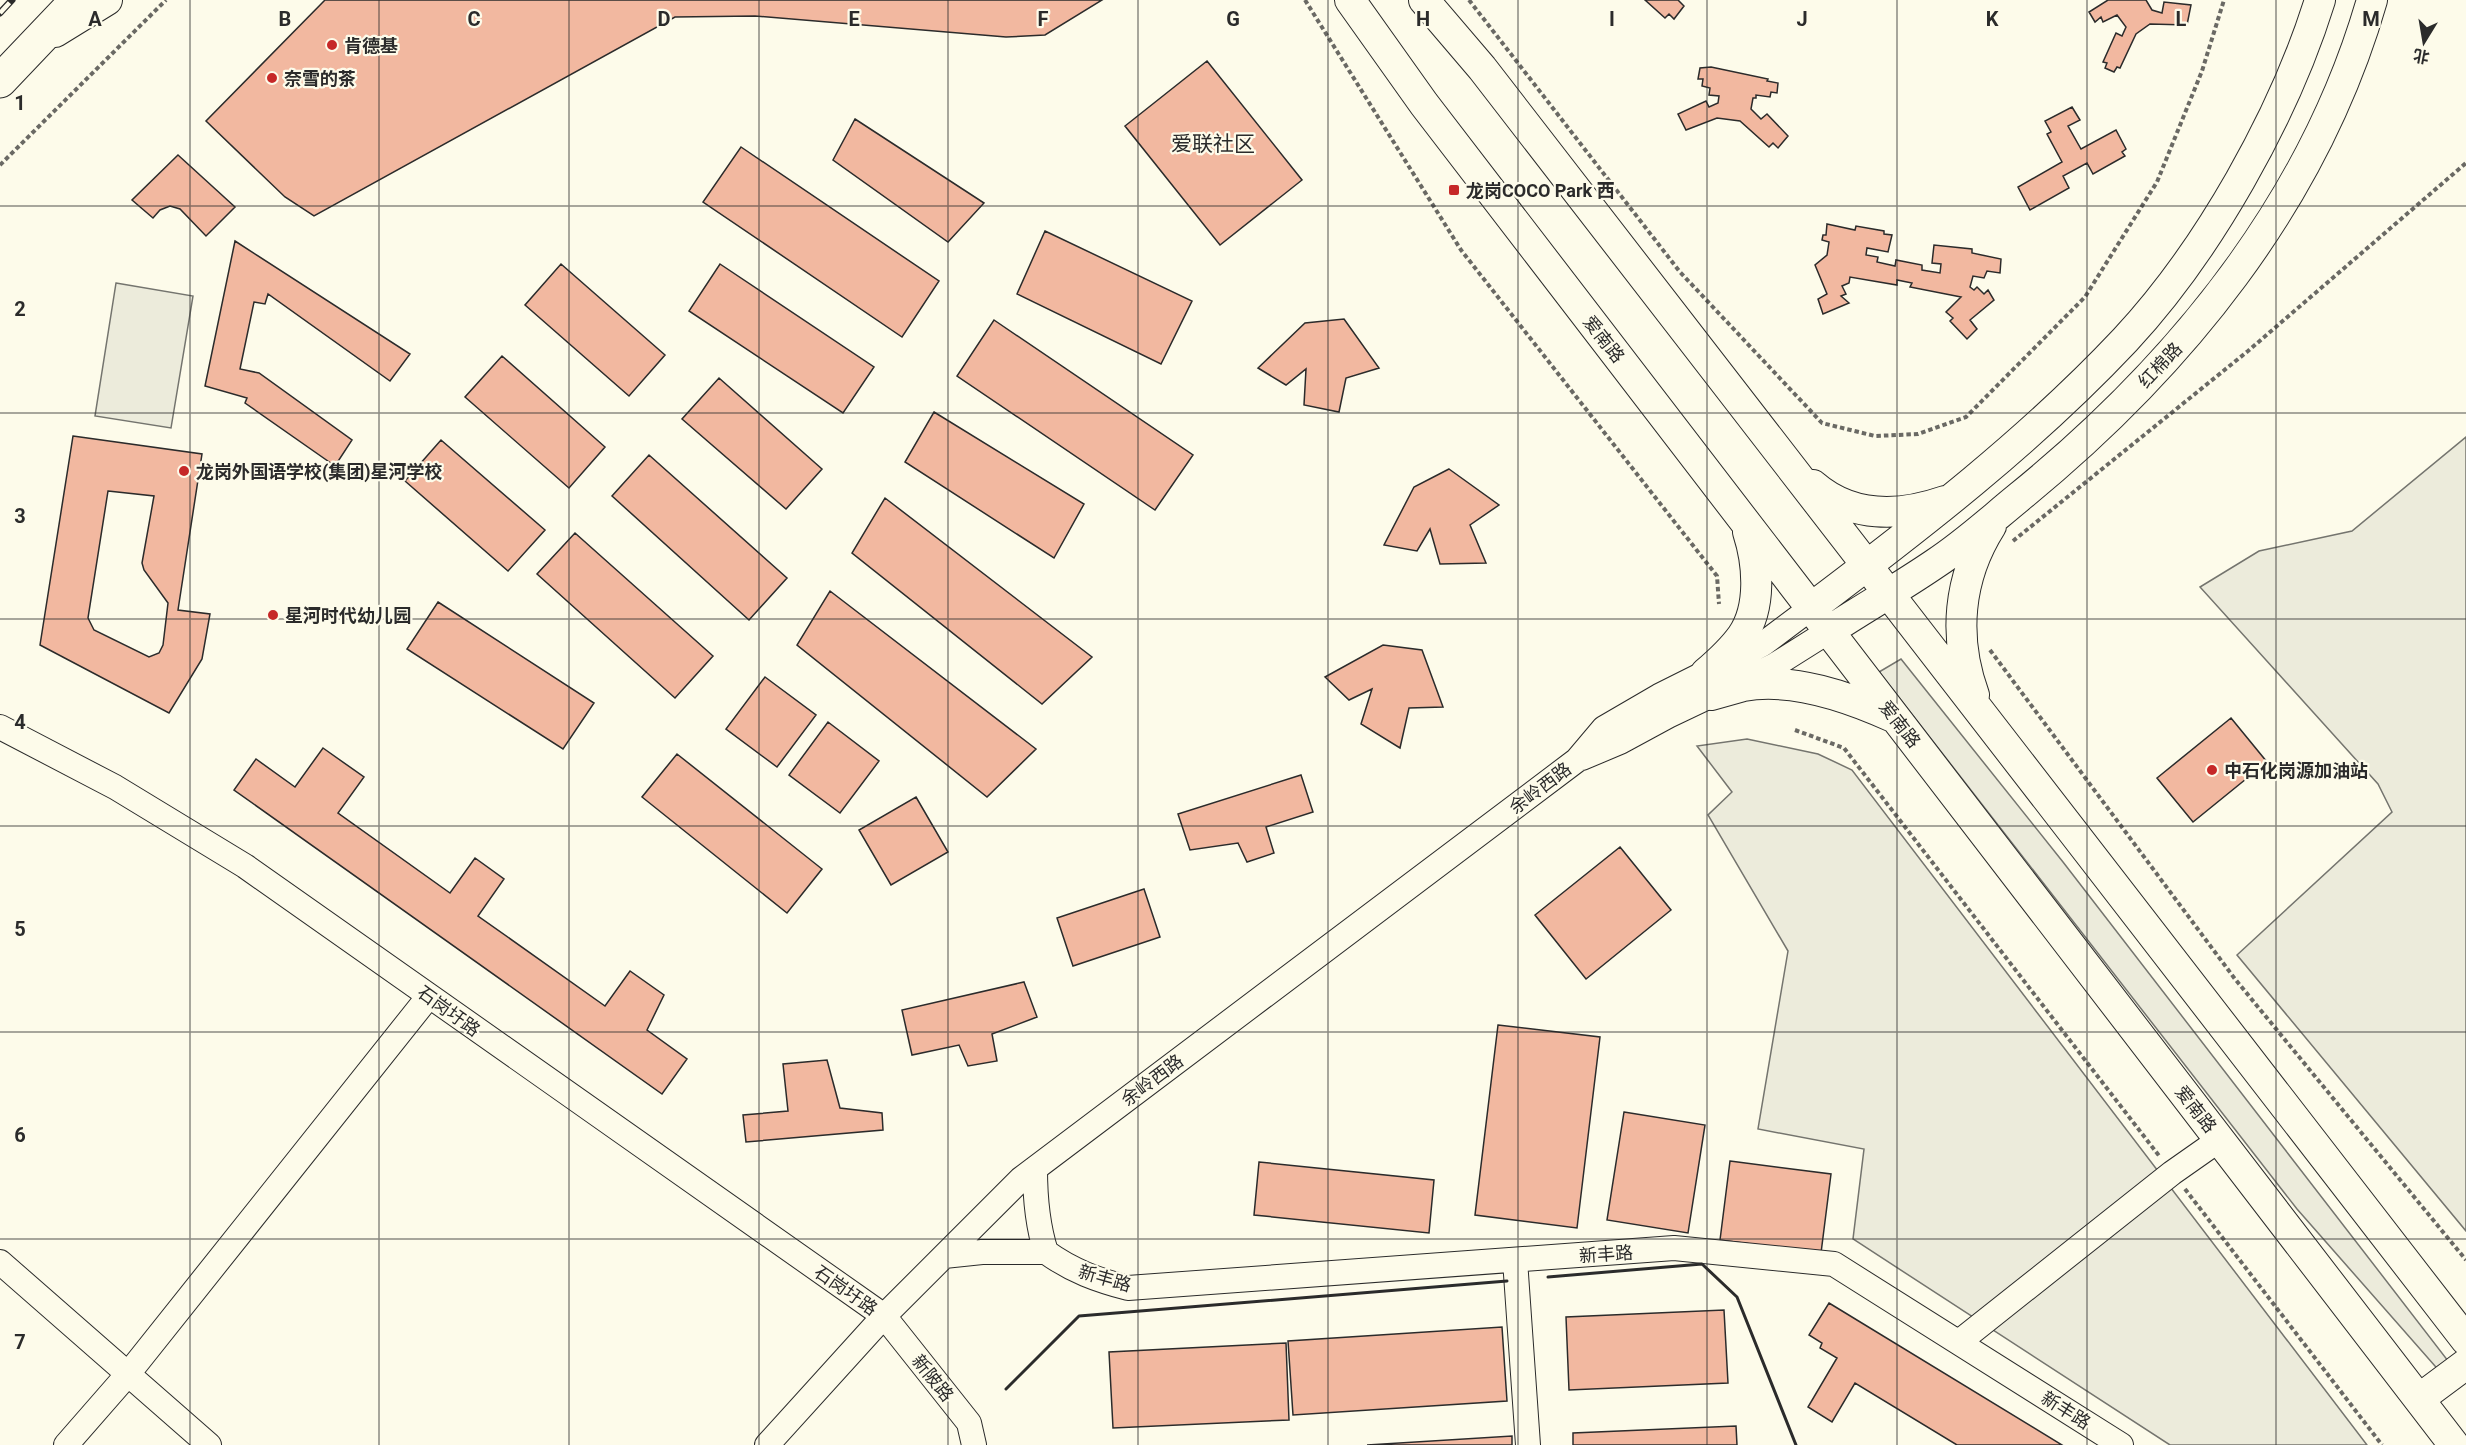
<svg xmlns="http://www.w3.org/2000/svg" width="2466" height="1445" font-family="Roboto,'Noto Sans SC',sans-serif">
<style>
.green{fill:#ecebdb;stroke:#74746e;stroke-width:1.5}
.building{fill:#f2b8a0;stroke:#2b2b2b;stroke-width:1.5;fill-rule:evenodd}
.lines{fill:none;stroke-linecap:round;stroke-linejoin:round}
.minor-casing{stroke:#2b2b2b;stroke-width:26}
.major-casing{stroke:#2b2b2b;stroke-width:32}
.highway-casing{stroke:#2b2b2b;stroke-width:35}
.path{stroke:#6a6964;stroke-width:4;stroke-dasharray:4.5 3;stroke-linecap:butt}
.minor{stroke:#fdfbea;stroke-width:24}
.major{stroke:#fdfbea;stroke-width:30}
.highway{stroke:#fdfbea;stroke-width:33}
.rail-casing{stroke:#2b2b2b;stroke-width:7}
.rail{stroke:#fdfbea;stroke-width:4.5;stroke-dasharray:14;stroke-linecap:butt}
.wall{stroke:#2b2b2b;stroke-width:3}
.grid{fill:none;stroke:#2b2b2b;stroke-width:1.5;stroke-opacity:0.55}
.poi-dot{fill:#c62828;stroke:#fdfbea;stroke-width:2}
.labels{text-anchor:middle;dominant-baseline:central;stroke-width:4.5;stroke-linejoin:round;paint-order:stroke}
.poi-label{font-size:18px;font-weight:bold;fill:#2b2b2b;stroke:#fdfbea;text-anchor:start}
.street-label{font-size:18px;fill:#2b2b2b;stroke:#fdfbea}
.quarter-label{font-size:21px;fill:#2b2b2b;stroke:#fdfbea}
.grid-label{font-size:20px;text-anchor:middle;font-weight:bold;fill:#2b2b2b;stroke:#fdfbea;stroke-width:4.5;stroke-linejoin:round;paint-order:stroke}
</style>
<rect width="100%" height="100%" fill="#fdfbea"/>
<path class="green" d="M116,283L193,296L171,428L95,416Z
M2466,437V1231L2237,955L2392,812L2378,784L2200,587L2259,551L2352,531Z
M1901,659L2063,862L2452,1366L2442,1374L2297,1209L1879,672Z
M1747,739L1818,754L1852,770L2367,1445H2170L1853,1239L1864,1149L1758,1129L1788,951L1708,815L1732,792L1697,746Z"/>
<path class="building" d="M325,0H1102L1045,35L1006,37L755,16L675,17L314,216L285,197L206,121Z
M1645,0H1678L1684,6L1674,19L1669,14L1665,18Z
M2108,0H2146L2152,10L2162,13L2164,2L2191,5L2187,25L2150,24L2136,34L2120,68L2117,67L2114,72L2105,68L2107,63L2103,62L2116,33L2122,36L2126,27L2117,15L2103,22L2101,17L2095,22L2089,12Z
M1207,61L1302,180L1220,245L1125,126Z
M1711,67L1768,79L1767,81L1778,83L1777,93L1771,92L1770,97L1756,95V98H1753L1751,109L1761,119L1767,114L1788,136L1778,148L1773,143L1769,147L1740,121L1717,118L1686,130L1678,114L1706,101L1709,107L1718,103L1719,96L1709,95L1710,88L1702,86L1703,79H1698L1700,68Z
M2072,107L2080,120L2068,126L2081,149L2116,130L2126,149L2122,152L2125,156L2093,174L2087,163L2063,176L2069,188L2030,210L2018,187L2062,162L2047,134L2051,132L2045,121Z
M855,119L984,203L948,242L833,160Z
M741,147L939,281L902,337L703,202Z
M178,155L235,207L206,236L180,209L170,206L160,210L153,218L132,200Z
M1827,224L1855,230L1856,226L1884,231V234L1892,235L1888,252L1867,248L1866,255L1878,257L1877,262L1895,266L1896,260L1922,265V270L1940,273L1941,264L1932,263L1934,245L1972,249V253L2001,259L2000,273L1987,271L1984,278L1973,276L1970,287L1974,290L1977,287L1984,294L1988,290L1994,300L1970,320L1977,329L1967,339L1950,321L1953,318L1946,312L1961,297L1910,287L1912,283L1897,280V285L1850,277L1849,283L1842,286L1846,294L1841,296L1849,303L1823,314L1818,299L1827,294L1815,265L1827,255L1829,242L1822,240L1823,235H1826Z
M1045,231L1192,301L1161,364L1017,294Z
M235,241L410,354L390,381L268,294L265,304L254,302L240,369L259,373L352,440L335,466L245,403L247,398L205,386Z
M561,264L665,355L629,396L525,305Z
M720,264L874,367L843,413L689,311Z
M1344,319L1379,368L1346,378L1339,412L1304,405L1306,369L1286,385L1258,368L1305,323Z
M994,320L1193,455L1155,510L957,376Z
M502,356L605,447L569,488L465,397Z
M719,378L822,469L786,509L682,419Z
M934,412L1084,504L1054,558L905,462Z
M73,436L202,454L178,610L210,614L202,659L169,713L40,645ZM108,491L154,496L142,563L144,570L168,603L163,645L159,653L149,657L94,630L88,618Z
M441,440L545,530L508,571L405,481Z
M649,455L787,578L749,620L612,496Z
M1449,469L1499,505L1470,525L1486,563L1440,564L1430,529L1417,551L1384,545L1414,487Z
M885,498L1092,657L1042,704L852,553Z
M575,533L713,656L675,698L537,574Z
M830,591L1036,749L987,797L797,645Z
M438,602L594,703L563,749L407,649Z
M1383,645L1422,650L1443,707L1409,708L1400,748L1361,724L1372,689L1349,700L1325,677Z
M765,677L816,715L777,767L726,729Z
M2231,718L2267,762L2193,822L2157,778Z
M828,722L879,761L840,813L789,775Z
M323,748L364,777L338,813L450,893L475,858L504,879L478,916L605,1006L630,971L664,995L647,1030L687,1059L662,1094L234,790L256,759L295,787Z
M677,754L822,869L787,913L642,797Z
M1301,775L1313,812L1266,827L1274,853L1247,862L1238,843L1190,850L1178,814Z
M916,797L948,852L891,885L859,830Z
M1620,847L1671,910L1586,979L1535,915Z
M1144,889L1160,937L1073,966L1057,918Z
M1024,982L1037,1017L992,1034L997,1061L968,1066L959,1045L912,1055L902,1010Z
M1498,1025L1600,1037L1577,1228L1475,1215Z
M827,1060L840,1108L882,1113L883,1130L746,1142L743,1115L788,1111L783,1064Z
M1624,1112L1705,1125L1688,1233L1607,1220Z
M1730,1161L1831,1174L1821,1253L1720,1240Z
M1259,1162L1434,1180L1429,1233L1254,1215Z
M1829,1303L2062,1445H1957L1855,1383L1832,1422L1808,1407L1837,1358L1820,1348L1822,1343L1809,1335Z
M1724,1310L1728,1383L1569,1390L1566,1317Z
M1502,1327L1507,1401L1293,1415L1288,1341Z
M1286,1343L1289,1420L1113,1428L1109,1352Z
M1736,1426L1737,1445H1573V1433Z
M1512,1436V1445H1367Z"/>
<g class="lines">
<defs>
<path id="minor" d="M0,727L115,787L245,866L884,1316L969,1423L974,1445
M1582,758L1620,742L1668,716L1775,665L1829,631
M1046,1252C1072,1271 1098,1280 1128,1288L1674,1248L1834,1264L2121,1445
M944,1256L982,1252H1046C1037,1224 1035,1198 1035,1169
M1515,1260L1528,1445
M0,1262L209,1445
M1959,1342L2172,1173L2219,1140
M66,1445L128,1374L429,996
M767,1445L884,1316L1021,1179L1577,760L1604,728L1659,696L1763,644L1811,608"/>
<path id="major" d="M1350,0L1424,104L2454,1445
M1424,0L1482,68L2466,1340
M55,32L107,0
M1813,485C1851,518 1899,517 1945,501
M1811,608C1921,525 2030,441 2125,340C2208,251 2284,116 2320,0
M1829,631C1864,608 1901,587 1936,563C1965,544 1991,520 2018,498C2179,367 2314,202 2372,0
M1706,673C1720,661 1732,650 1742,636C1762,607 1758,563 1748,532
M1711,695C1722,692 1732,689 1743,686C1793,677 1849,697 1893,717
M1974,695C1953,637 1958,578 1991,526
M2419,1399L2466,1364"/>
<path id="highway" d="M0,81L77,0"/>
</defs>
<use href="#minor" class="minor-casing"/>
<use href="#major" class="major-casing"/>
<use href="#highway" class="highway-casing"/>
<path class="path" d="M1305,0L1461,250L1717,576L1719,604
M1469,0L1680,272L1822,423L1875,436L1918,434L1966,417L2085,297L2157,182L2202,71L2224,0
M0,165L166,0
M2013,541L2248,351L2466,163
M1990,650L2235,979L2466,1260
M1795,730L1844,748L2160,1157
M2185,1189L2382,1445"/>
<use href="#minor" class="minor"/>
<use href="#major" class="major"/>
<use href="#highway" class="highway"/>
<defs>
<path id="rail" d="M0,13L12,0"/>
</defs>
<use href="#rail" class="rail-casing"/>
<use href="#rail" class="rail"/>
<path class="wall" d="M1548,1277L1702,1264L1737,1297L1796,1445
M1006,1389L1079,1316L1507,1281"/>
</g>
<path class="grid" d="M190,0V1445M379,0V1445M569,0V1445M759,0V1445M948,0V1445M1138,0V1445M1328,0V1445M1518,0V1445M1707,0V1445M1897,0V1445M2087,0V1445M2276,0V1445M0,206H2466M0,413H2466M0,619H2466M0,826H2466M0,1032H2466M0,1239H2466"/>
<g class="poi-dot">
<circle cx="332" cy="45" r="6"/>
<circle cx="272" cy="78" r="6"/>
<rect x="1448" y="184" width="12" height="12" rx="3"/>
<circle cx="184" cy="471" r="6"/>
<circle cx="273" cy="615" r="6"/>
<circle cx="2212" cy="770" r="6"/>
</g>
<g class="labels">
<g class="poi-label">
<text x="344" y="45">肯德基</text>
<text x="284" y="78">奈雪的茶</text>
<text x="1466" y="190">龙岗COCO Park 西</text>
<text x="196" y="471">龙岗外国语学校(集团)星河学校</text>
<text x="285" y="615">星河时代幼儿园</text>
<text x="2224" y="770">中石化岗源加油站</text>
</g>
<g class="street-label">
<text transform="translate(1604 339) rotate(52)">爱南路</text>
<text transform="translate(2160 365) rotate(-47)">红棉路</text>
<text transform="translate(1900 724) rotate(52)">爱南路</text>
<text transform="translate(1540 788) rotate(-37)">余岭西路</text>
<text transform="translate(449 1011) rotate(36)">石岗圩路</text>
<text transform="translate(1152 1080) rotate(-37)">余岭西路</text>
<text transform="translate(2196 1109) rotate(52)">爱南路</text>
<text transform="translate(1606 1254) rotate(-4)">新丰路</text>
<text transform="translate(1105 1278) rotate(16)">新丰路</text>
<text transform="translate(846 1290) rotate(35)">石岗圩路</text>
<text transform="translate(933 1378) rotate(51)">新陂路</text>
<text transform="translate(2066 1410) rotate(32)">新丰路</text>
</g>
<g class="quarter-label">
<text x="1213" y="144">爱联社区</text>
</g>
</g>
<g class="grid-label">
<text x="95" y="26">A</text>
<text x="285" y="26">B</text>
<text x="474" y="26">C</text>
<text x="664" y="26">D</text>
<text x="854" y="26">E</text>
<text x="1043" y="26">F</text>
<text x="1233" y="26">G</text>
<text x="1423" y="26">H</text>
<text x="1612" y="26">I</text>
<text x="1802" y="26">J</text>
<text x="1992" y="26">K</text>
<text x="2181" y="26">L</text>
<text x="2371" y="26">M</text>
<text x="20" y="110">1</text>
<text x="20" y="316">2</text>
<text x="20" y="523">3</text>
<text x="20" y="729">4</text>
<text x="20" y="936">5</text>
<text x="20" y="1142">6</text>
<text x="20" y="1349">7</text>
</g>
<g transform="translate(2424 42) rotate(191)" stroke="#fdfbea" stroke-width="4.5" paint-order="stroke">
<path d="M0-4.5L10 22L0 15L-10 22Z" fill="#2b2b2b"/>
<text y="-9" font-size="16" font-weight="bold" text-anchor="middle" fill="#2b2b2b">北</text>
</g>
</svg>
